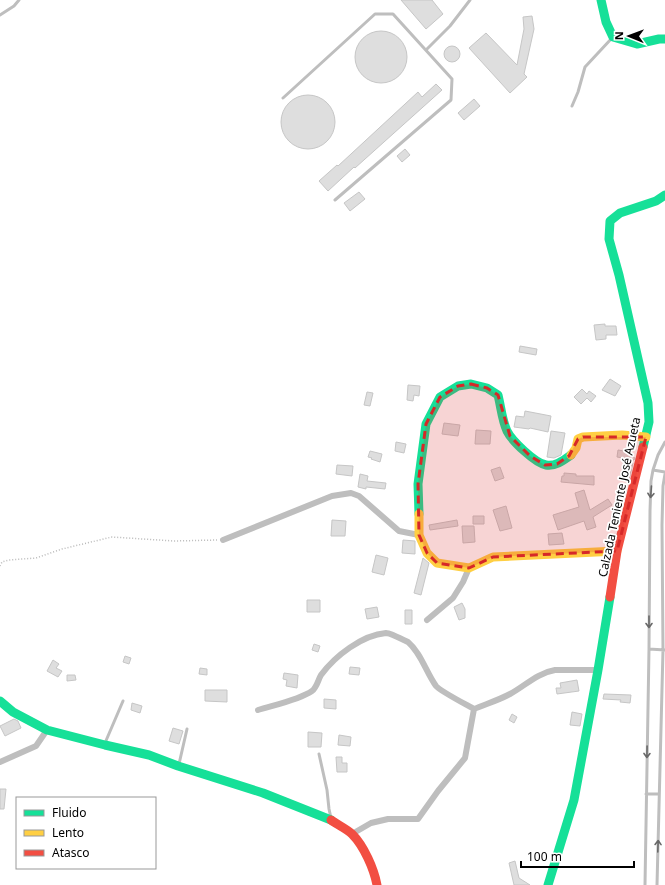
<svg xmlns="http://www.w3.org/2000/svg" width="665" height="885" font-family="'Noto Sans',sans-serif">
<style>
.building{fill:#dedede;stroke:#c6c6c6}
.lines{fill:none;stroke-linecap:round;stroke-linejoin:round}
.path{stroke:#b9b9b9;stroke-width:1.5;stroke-dasharray:1 2;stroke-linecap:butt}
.lane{stroke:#bebebe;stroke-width:3}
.street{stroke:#bebebe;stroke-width:6}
.fast{stroke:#16e098;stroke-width:9}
.slow{stroke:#ffcf43;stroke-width:9}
.jam{stroke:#f24e42;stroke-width:9}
.oneway{stroke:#686868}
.marked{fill:#d62828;fill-opacity:0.2;stroke:#d62828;stroke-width:3;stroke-dasharray:8 5;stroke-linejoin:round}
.labels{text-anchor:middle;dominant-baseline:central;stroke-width:3.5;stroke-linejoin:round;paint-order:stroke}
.street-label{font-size:12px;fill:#000;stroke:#fff}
</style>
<rect width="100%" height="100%" fill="#fff"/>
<path class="building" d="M401,0H432L443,14L426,29Z
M532,16L534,29L524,74L527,77L510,93L469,48L486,33L517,65L524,29L523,17Z
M355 57a26 26 0 1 1 52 0a26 26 0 1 1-52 0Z
M444 54a8 8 0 1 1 16 0a8 8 0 1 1-16 0Z
M436,84L442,90L355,168L354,167L328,191L319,181L337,165L338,166L418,92L422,97Z
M281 122a27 27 0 1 1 54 0a27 27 0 1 1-54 0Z
M474,99L480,106L464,120L458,113Z
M405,149L410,155L402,162L397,156Z
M359,192L365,199L350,211L344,203Z
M605,324V326H616L617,335H606V339L596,340L594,325Z
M520,346L537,349L536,355L519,352Z
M610,379L621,386L615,396L602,390Z
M408,385L420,386L419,396L414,395L413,401L407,400Z
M582,389L587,394L589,391L596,396L591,402L587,398L581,404L574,397Z
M367,392L373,393L370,406L364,405Z
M525,411L551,416L548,432L530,428L529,429L514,427L516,416L524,417Z
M444,423L460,425L458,436L442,434Z
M476,430L491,431L490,444H475Z
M551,431L565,433L561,455L554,458L547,457Z
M396,442L406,444L404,453L395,451Z
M618,450L624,451L625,452L635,458L634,460L617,457Z
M370,451L382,454L380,462L371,459L372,458L368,457Z
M627,462L633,463L628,484L626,471H625Z
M337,465L353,466L352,476L336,474Z
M500,467L504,478L495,481L491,470Z
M564,473L576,474V476H594V485L561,482L562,476H564Z
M360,474L368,476L367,481L386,483L385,489L366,487V489L358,487Z
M584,490L590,510L608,499L612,505L593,517L596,527L587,530L584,521L558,530L553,515L579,507L575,493Z
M506,506L512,528L500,531L493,510Z
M473,516H484V524H473Z
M332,520L346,521L345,536H331Z
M457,520L458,526L430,530L429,525Z
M462,526H474L475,542L463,543Z
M562,533L564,544L549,545L548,534Z
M403,540L415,541V554L402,553Z
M376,555L388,558L384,575L372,572Z
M423,558L429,563L421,595L414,593Z
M307,600H320V612H307Z
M462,603L465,609V618L459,620L454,607Z
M377,607L379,617L367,619L365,609Z
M405,610H412V624H405Z
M314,644L320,646L318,652L312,650Z
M125,656L131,658L129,664L123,662Z
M53,660L59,664L56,668L62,671L58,677L47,671Z
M350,667L360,668L359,675L349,674Z
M200,668L207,669V675L199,674Z
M284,673L298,675L297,688L286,686L287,680L283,679Z
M67,675H75L76,680L67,681Z
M577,680L579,691L557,694L556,688H561L560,683Z
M205,690H227V702L205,701Z
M604,694L631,695L630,703L620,702L621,700L603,699Z
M324,699L336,700V709L324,708Z
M132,703L142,706L140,713L131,710Z
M572,712L582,714L580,726L570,725Z
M512,714L517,717L514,723L509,720Z
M14,719L18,721L21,728L5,736L0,726Z
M173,728L183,731L179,744L169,741Z
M308,732L322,733L321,747H308Z
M339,735L351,737L350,746L338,745Z
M336,757H342V763H347V772H337Z
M0,789H6L4,809H0Z
M515,861L519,878L530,885H514L509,863Z"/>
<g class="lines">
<path class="path" d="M0,566L2,562L9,560L36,558L62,549L112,537L174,541L217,540"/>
<path class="lane" d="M0,15L14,6L19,0
M426,50L450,26L470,0
M283,98L375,14H393L452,79L451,100L335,200
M572,106L578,92L585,67L612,38
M653,470L665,472
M649,649L665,650
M105,743L123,701
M319,754L327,790L329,809L331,818
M179,764L187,729
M646,794H659
M645,885L649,649L650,511L651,481L653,470L658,455L665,442
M657,885L663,650L662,525L663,486L665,474"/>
<path class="street" d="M223,540L332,496L351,493L359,496L399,531L419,535
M427,620L453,598L463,582L469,568
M474,709C486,704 499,700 510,694C525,686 537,673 555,670H598
M258,710C274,705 299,700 312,691C317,687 318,680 321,675C335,656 362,635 386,633C390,633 404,640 408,642C421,653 426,672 436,686C440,691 467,705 474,709
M0,762L36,746L47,730
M352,834L371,823L388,819H418L438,791L465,758L474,709"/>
<path class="fast" d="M601,0L606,22L613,37L637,44L659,39H665
M643,447L649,422L648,403L619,275L609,239L610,221L620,213L656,201L665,195
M419,514L418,484L426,424L440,397L458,386L471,384L487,388L498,395C501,407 502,420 507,431C512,441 535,463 546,465C555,467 564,460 571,455
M0,701L13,712L47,730L105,745L149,755L178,766L263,793L331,820
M548,885L574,800L598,670L610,597"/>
<path class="slow" d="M571,455L576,448L578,439L583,437L622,435L646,437
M419,514V535L427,553L437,563L469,568L493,557L617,551"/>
<path class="jam" d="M610,597L617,551L643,447
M331,820C338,825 347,829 352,834C364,846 374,869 377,885"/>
</g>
<defs><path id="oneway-shaft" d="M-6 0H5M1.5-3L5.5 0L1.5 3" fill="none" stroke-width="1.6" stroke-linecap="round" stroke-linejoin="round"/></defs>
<g class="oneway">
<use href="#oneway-shaft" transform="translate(651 492) rotate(94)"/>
<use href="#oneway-shaft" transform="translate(649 622) rotate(90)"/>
<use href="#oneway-shaft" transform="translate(647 752) rotate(91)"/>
<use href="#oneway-shaft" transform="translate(658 846) rotate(-88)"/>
</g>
<path class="marked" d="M471,384L487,388L498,395L510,436L530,456L545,465L557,464L569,456L578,439L583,437H646L617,551L493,557L469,568L437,563L427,553L419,535L418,484L426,424L440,397L458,386Z"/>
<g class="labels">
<g class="street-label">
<text transform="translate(619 497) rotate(-78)">Calzada Teniente José Azueta</text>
</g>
</g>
<rect x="16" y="797" width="140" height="72" fill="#ffffff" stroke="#999999"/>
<rect x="24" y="810" width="20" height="6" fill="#16e098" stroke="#999999"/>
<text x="52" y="817" font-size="12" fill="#000000">Fluido</text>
<rect x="24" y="830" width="20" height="6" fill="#ffcf43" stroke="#999999"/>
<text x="52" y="837" font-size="12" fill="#000000">Lento</text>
<rect x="24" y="850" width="20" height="6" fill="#f24e42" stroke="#999999"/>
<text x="52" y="857" font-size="12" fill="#000000">Atasco</text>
<g transform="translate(629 36) rotate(271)" stroke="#ffffff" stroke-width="3" paint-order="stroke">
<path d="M0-3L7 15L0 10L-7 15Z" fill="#000000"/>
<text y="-6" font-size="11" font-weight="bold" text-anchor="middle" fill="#000000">N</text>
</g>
<path d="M521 861v6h113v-6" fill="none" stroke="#000000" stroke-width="2"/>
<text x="527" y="861" font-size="12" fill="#000000" stroke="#ffffff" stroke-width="3" paint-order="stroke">100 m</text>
</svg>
